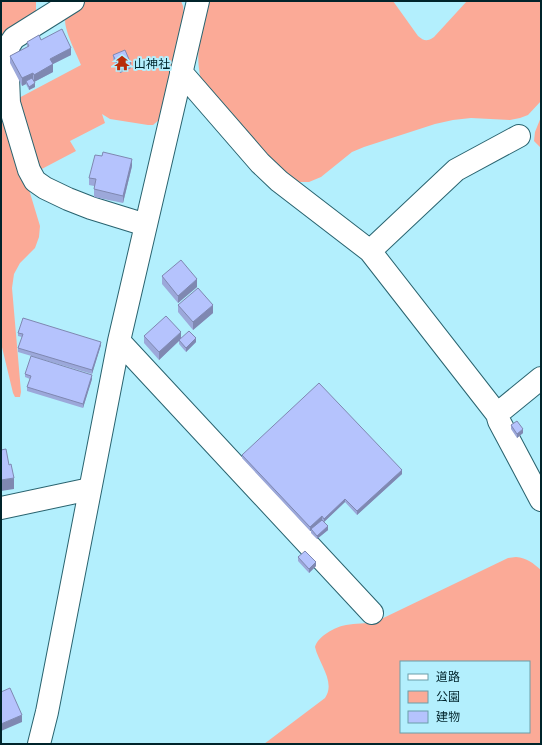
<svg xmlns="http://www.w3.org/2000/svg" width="542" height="745" font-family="Literata,'Noto Sans JP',serif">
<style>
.green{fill:#fbaa97;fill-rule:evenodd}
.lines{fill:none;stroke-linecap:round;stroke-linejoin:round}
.minor-casing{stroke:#29636f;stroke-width:24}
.minor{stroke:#fff;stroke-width:22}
.wall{fill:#9ca8da}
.shaded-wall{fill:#7f88b1}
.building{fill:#b5c3fd;stroke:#7f88b1}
.labels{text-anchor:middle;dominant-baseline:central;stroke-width:4;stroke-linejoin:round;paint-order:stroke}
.poi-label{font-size:12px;fill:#00242b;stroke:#b3effd;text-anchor:start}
</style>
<rect width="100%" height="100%" fill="#b3effd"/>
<path class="green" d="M1,1H36V11L1,57Z
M83,1H181L183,6L184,16L160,119L153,125H148L110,119L102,114L105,123L70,141L76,151L36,172L15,100L81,65C77,54 61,26 66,15C69,10 79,5 83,1Z
M208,1H393L418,36C424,41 427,42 434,37L467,1H541V101L528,115L520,118L510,120L471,118L453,120L435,124L364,147L352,152L321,177L309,182H297L284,175L201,80C194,50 202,30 208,1Z
M1,60L8,120L40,226L39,237L35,248L20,263L14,274L12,288L21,392L20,397H15L13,393L1,343Z
M541,117V148L534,141L535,132Z
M516,557C527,558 533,563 541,570V744H264L325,698C336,682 319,664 315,647C318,636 335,627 346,625C356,623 365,624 375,622L508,558ZM401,662H529V732H401Z"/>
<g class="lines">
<defs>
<path id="minor" d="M73,1L14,38L10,44L7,51L9,103L29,170L35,181L45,188L68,199L91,208L146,225
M181,72L260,163L279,181L370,251L497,414L499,421L541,500
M370,251L456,170L519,136
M119,341L372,613
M497,414L541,378
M1,508L90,489
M39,744L47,712L119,341L198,1"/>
</defs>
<use href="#minor" class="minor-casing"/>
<use href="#minor" class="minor"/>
</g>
<path class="wall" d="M41,40L71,55L53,64V72L34,82L35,87L29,90L26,84L22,86L10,63V56L27,47V42Z
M113,55L131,68L120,73L113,59Z
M132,166L123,203L94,197V186L89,185V178Z
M162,276L197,287L178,303L162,284Z
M178,305L213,313L193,330L178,312Z
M18,333L101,345L92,374L18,352V348L22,337L18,336Z
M144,336L181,338L196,342L186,352L179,344V341L159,360L144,343Z
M25,374L92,379L83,408L27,391V387L30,379L25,377Z
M511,425L523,433L517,438L511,429Z
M242,455L402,474L357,515L345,502L324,522L328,530L317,539L311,533V529L310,531L242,458Z
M298,557L316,566L309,573L298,561Z"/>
<path class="shaded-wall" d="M71,48V55L53,64V72L34,82V75L50,59Z
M131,64V68L120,73V69Z
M33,73V80L26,81V84L22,86V78Z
M35,83V87L29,90V87Z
M132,159V166L123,203V196Z
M197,279V287L178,303V296Z
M213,305V313L193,330V322Z
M181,332V339L159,360V352Z
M196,338V342L186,352V348Z
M101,342V345L92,374V370Z
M92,375V379L83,408V404Z
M523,429V433L517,438V434Z
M402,470V474L357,515V511Z
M14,478V489L1,491V480Z
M345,499V502L324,522V519Z
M322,516V520L310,531V527Z
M328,526V530L317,539V536Z
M316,562V566L309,573V569Z
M22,715V722L1,731V724Z"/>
<path class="building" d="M62,29L71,48L50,59L53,64L34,75L33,73L22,78L10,56L29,46L27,42L39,35L41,40Z
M125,50L131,64L120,69L113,55Z
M32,78L35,83L29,87L26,81Z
M103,152L132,159L123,196L94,189L96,179L89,178L95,155L102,156Z
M181,260L197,279L178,296L162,276Z
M198,288L213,305L193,322L178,305Z
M166,316L181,332L159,352L144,336Z
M23,318L101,342L92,370L18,348L23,334L18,333Z
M189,331L196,338L186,348L179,340Z
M31,356L92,375L83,404L27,387L31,376L25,374Z
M319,383L402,470L357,511L345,499L324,519L322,516L310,527L242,455Z
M517,421L523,429L517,434L511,425Z
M6,449L9,465L11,464L14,478L1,480V450Z
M322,520L328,526L317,536L311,529Z
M305,551L316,562L309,569L298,557Z
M10,688L22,715L1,724V692Z"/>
<defs>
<symbol id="temple-bare" viewBox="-9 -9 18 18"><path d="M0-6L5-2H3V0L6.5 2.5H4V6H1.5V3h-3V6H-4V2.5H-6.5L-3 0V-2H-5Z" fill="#b82d09" stroke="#b3effd" stroke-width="2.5" paint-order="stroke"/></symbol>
</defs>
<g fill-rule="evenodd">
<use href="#temple-bare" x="111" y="52" width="22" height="22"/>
</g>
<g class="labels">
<g class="poi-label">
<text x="134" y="63">山神社</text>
</g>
</g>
<rect width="542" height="745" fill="none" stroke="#00242b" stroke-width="4"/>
<rect x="400" y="661" width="130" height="72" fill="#b3effd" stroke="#6b9ea9"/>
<rect x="408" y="674" width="20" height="6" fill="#ffffff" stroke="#6b9ea9"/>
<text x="436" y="681" font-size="12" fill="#00242b">道路</text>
<rect x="408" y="691" width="20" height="12" fill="#fbaa97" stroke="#6b9ea9"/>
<text x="436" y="701" font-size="12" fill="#00242b">公園</text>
<rect x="408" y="711" width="20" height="12" fill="#b5c3fd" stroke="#6b9ea9"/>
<text x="436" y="721" font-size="12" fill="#00242b">建物</text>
</svg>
